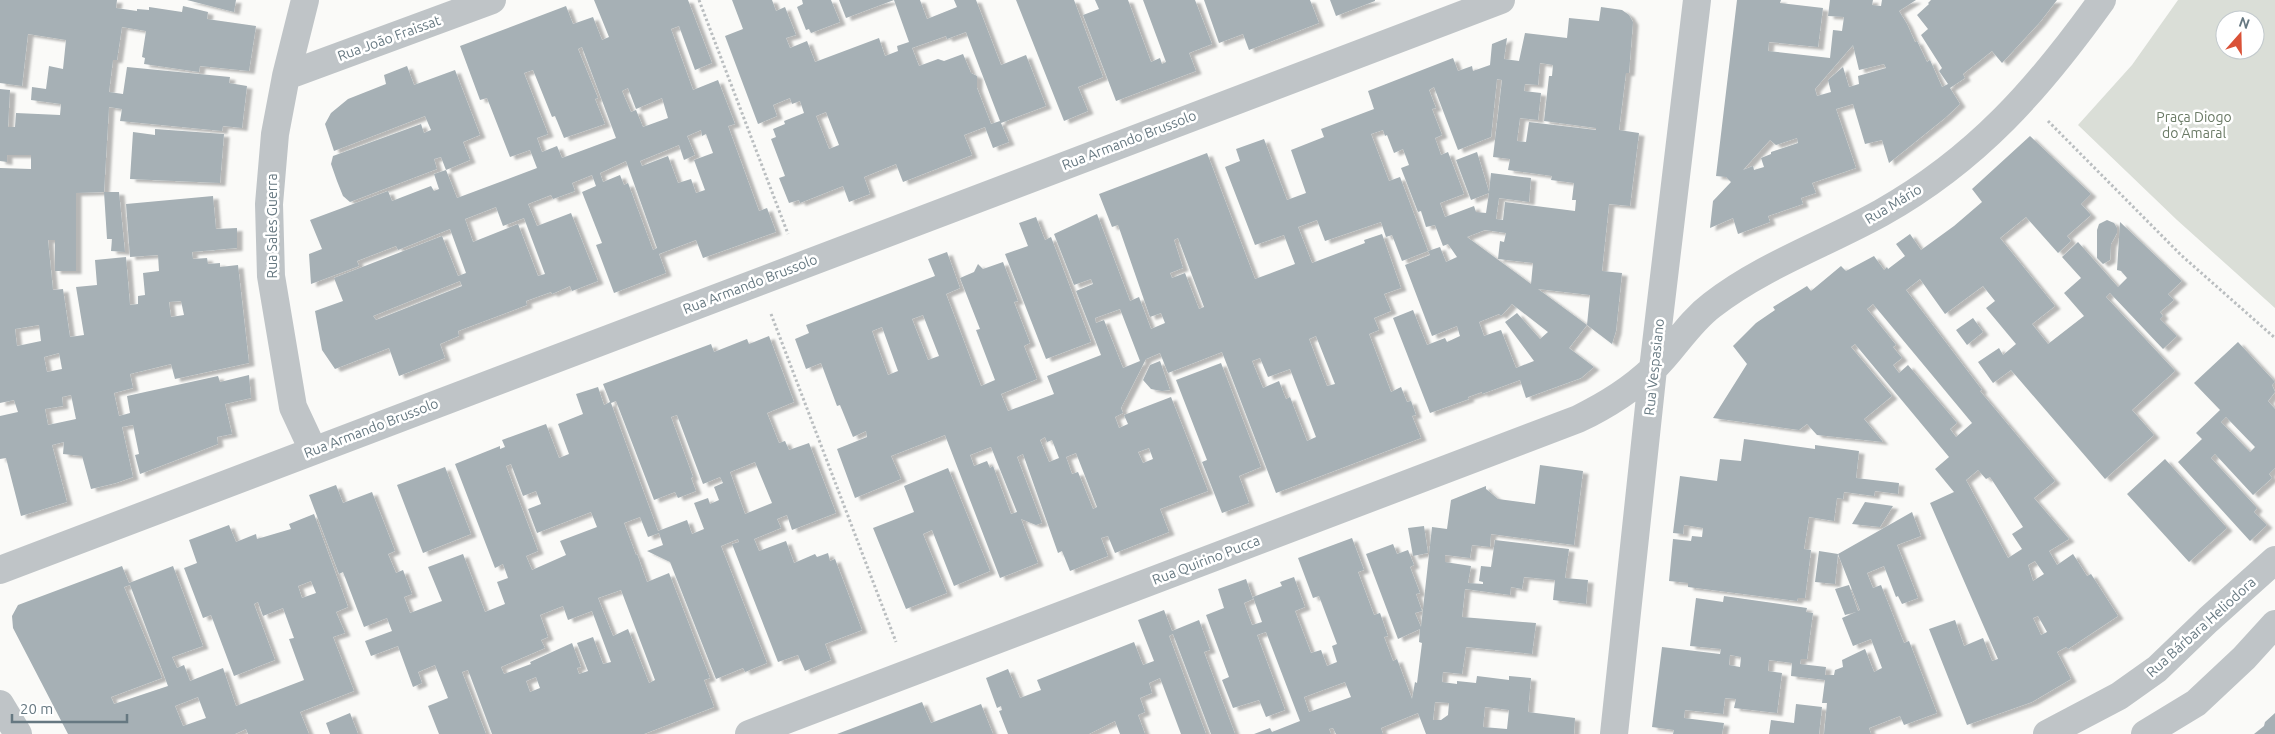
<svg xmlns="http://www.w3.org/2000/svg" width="2275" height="734" font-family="Ubuntu,sans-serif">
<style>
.green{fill:#daded7;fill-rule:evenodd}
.building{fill:#a6b0b5;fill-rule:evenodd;filter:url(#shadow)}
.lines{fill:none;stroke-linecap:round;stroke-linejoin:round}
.path{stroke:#babec0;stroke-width:3;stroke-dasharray:2.5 2.5;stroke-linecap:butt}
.minor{stroke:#bfc4c7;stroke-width:28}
.labels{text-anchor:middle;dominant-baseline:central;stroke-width:5;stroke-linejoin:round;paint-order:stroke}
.street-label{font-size:14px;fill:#667881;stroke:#fff}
.park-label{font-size:14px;fill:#6a7a65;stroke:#fff}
</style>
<defs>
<filter id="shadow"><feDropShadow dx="5.5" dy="3" stdDeviation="1" flood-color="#0004"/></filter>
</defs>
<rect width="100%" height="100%" fill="#fafaf8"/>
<path class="green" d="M2178,0H2275V308L2177,220L2078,125L2132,65ZM2225,20H2255V50H2225Z"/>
<path class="building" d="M0,0H117L116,8L137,11V9L149,10V7L182,12L183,6L208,12L207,19L256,26L249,71L200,66L199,72L144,64L145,58L142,57L146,31L122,27L117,60H113L109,92L123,94L127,67L230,77L229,83L247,86L242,128L223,126L222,131L120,121L122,109L109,107L104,192L76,193V271H55V240H48L53,290L63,289L70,337L84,335L76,287L97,285L95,260L126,257L130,305L138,304V296L145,295L143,273L159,271L158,255L130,257L126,204L213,196L216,229L237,228V248L192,252L193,259L207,258L208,264L220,263V267L238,265L249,363L175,379L171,364L130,374L133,388L114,393L119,416L130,413L127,396L218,376L220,382L249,375L251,398L225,404L232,434L217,437L218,444L140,474L135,455L139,454L133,425L122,427L133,477L116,483L91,489L82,456L63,454L64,442L52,445L67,502L21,516L6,458L0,459V416L18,412L14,400L0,403V168L31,169V155H7V162L0,161V89L10,90L8,127H15L16,113L60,115L61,104L31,100L32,87L46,89L49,66L63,69L66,40L28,34L22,86L0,83ZM181,301L184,315L171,317L169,302ZM39,325L41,341L17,346L15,329ZM59,353L62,369L47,372L44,357ZM71,395L76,419L48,425L45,409L63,406L62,397Z
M187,0H236L234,12Z
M594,0H688L712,63L695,70L679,26L671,29L693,90L718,80L735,124L728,126L759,211L767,208L776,232L703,258L696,240L659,254L666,273L614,293L596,245L602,243L582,192L596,186L592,175L572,183L575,191L553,199L551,195L528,204L537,226L571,213L598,281L572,291L570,286L552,294L551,292L526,301L527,305L458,331L459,336L440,344L445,358L399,376L389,348L335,369L322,350L315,311L343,301L334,278L442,236L458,276L466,273L450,229L398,250L396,246L357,261L359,266L311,284L309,254L322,249L310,220L388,191L392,201L431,186L434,191L439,189L434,174L446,170L441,157L434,159L437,169L350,202L343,196L337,181L331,164L333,156L421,124L424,133L431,130L425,116L334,151L325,124L331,113L348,99L386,84L384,75L407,66L414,85L455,70L480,135L463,142L470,160L446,170L457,198L537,168L530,150L510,157L487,98L480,100L460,46L566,6L573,24L593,17L602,40L609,37ZM582,47L616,138L562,158L557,146L542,152L537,138L548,134L524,73L533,70L552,117L555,116L564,138L605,124L595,99L598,98L578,49ZM628,88L636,109L662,98L668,118L643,127L636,110L631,112L622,91ZM701,130L702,136L706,134L713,153L694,160L705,190L696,193L691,179L678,183L668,156L642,166L640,161L679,145L684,160L695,155L687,136ZM626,161L657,248L653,250L628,183L624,185L620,175L603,182L600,173ZM496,207L503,226L524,218L545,274L538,276L518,224L473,242L465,219ZM460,281L462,286L376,320L373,316Z
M732,0H772L776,11L785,7L796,35L786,38L790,48L807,41L815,62L879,38L885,56L898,51L897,46L909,42L894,0L846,18L839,0H920L927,19L957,7L954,0H976L1001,65L1026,55L1046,106L1001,123L1009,142L993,148L985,127L964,135L972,155L903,182L896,164L864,177L870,194L849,202L843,186L800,203L799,200L789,203L779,178L785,176L771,139L776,137L773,129L785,124L784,121L804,113L800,101L792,104L790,98L773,105L777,116L758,124L725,36L743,29ZM966,32L1000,121L991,124L977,88V76L971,73L963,54L944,61L938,59L919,66L912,48L946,36L947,39ZM826,112L839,145L829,149L816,116Z
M802,0H831L840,22L811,33L809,29L806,30L797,7L803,4Z
M1016,0H1074L1103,77L1078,87L1088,111L1064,121Z
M1095,0H1128L1151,62L1160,58L1162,64L1166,62L1143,0H1195L1212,44L1189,53L1196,71L1116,101L1083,15L1099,9Z
M1204,0H1310L1319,23L1249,50L1243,34L1219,43Z
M1330,0H1375V1L1336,16Z
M1737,0H1781L1780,3L1823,8L1818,47L1769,42L1768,51L1830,58L1833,30L1842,31L1844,17L1828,16L1830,0H1873L1872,5L1881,6L1882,0H1916L1899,11L1907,24L1915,42L1917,41L1927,62L1930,60L1942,87L1948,84L1939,71L1942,68L1921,35L1928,29L1917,15L1929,4L1928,3L1931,0H2057L2040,22L2002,63L1992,51L1963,74L1965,78L1950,88L1960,104L1945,118L1889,163L1882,140L1865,144L1853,104L1836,109L1856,168L1812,183L1816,193L1801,198L1803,204L1768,216L1770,222L1738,234L1733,218L1710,228L1713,201L1731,182L1726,177L1716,176ZM1853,45L1859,70L1884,64L1886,68L1858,76L1859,84L1849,87L1843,67L1828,80L1831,92L1817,96L1815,89ZM1797,138L1798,143L1771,152V154L1761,158L1764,167L1754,170L1753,166L1743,170L1770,140L1776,145Z
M1601,7L1622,10L1629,15L1633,22L1629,73H1626L1619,130L1639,133L1630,206L1609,204L1602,271L1622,273L1616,331L1612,344L1587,325L1590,295L1538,289L1587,325L1569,348L1594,367L1581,378L1526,398L1520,380L1482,394V392L1468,397L1469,399L1430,413L1393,318L1413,310L1427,345L1445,338L1447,342L1460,336L1457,326L1432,336L1405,265L1430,255L1428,251L1440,247L1446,262L1457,257L1448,244L1443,246L1435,225L1426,227L1421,211L1418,212L1401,168L1409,165L1403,149L1394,153L1387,135L1385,136L1383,130L1371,134L1389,181L1400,177L1428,251L1402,261L1392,235L1386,237L1381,222L1325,241L1317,220L1298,227L1312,263L1365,243L1364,240L1382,234L1401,288L1384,294L1391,311L1374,318L1379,330L1369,334L1391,392L1401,387L1407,402L1411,401L1416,415L1412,416L1421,438L1276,493L1222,352L1168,373L1160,353L1146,359L1121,408L1123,413L1115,417L1119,428L1128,424L1124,415L1171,397L1208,491L1160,509L1169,532L1115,553L1108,536L1101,538L1108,556L1070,571L1062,551L1058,553L1023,454L1017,457L1042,523L1036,525L1021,519L1038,563L1000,578L945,435L891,456L901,479L855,498L837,449L867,437L866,431L853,437L840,405L837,406L821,363L806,369L795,339L809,333L806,325L935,276L928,259L947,252L960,288L946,294L981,386L995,380L976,330L980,329L960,278L974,272L978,264L983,269L1003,262L1018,301L1014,302L1030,343L1024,346L1037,379L1001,394L1008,411L1054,394L1047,376L1101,355L1076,291L1093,284L1091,279L1074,285L1054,234L1097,214L1130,301L1139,297L1151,329L1165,323L1161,313L1150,317L1118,225L1112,227L1099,194L1207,153L1255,279L1295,264L1284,235L1255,245L1225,167L1240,161L1236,149L1264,139L1287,200L1306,193L1291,150L1324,137L1321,129L1374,109L1368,91L1453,58L1458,71L1472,66L1473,71L1490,65L1492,44L1507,38L1504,59L1519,61L1525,33L1567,38L1569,18L1599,21ZM1540,63L1553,65L1552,76H1549L1544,121L1596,128V130L1529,122L1526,142L1517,141L1520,118L1538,120L1541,93L1524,91L1525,84L1538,85ZM1497,79L1502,80L1493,157L1510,159L1508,170L1552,176L1551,180L1574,183L1572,200H1576L1575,211L1505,202L1503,220L1496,219L1499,198L1529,202L1531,178L1491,173L1489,192L1477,152L1456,160L1471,200L1489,193L1486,213L1476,212L1474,206L1445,217L1440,203L1464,194L1448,152L1441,155L1435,138L1442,135L1432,109L1436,108L1429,90L1434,87L1458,150L1491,137ZM1485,230L1506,233L1504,242L1500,241L1498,259L1533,263L1531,284L1467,237ZM1178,238L1204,307L1199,309L1185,273L1172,278L1170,273L1183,268L1174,240ZM1512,304L1548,332L1540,339L1517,313L1505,322L1534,361L1516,368L1501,330L1484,336L1479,322L1499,314L1501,316ZM1120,309L1140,361L1123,368L1104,320L1096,323L1095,318ZM923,315L939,356L928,360L912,319ZM882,327L898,371L888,375L872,331ZM1316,336L1335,384L1327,386L1309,339ZM1260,358L1268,377L1290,369L1316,437L1307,441L1290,397L1286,399L1279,381L1263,388L1252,361ZM1045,437L1047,442L1052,440L1059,458L1049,462L1040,440ZM991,447L1017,512L1011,514L993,466L990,468L987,461L974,466L970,455ZM1149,448L1153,459L1143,463L1138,452ZM1076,453L1097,507L1093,509L1078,472L1072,474L1066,457Z
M155,129L224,134L220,183L130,179L133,132L155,135Z
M2030,136L2091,194L2081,204L2091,215L2067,236L2071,241L2058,253L2026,217L2000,238L2055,306L2032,324L2048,344L2084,316L2064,293L2081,278L2062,257L2078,242L2118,287L2127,278L2121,271L2117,270L2120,222L2182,281L2168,294L2174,300L2160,312L2163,316L2160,319L2177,336L2163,349L2110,293L2106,297L2175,371L2132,410L2154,435L2105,479L2011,370L1993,383L1978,362L1999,348L2003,355L2016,344L1986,308L1995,301L1983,286L1945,314L1920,279L1906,290L1982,390L1980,391L2055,481L2034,498L2069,539L2049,551L2057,565L2073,554L2087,576L2091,574L2118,616L2068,649L2066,647L2057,652L2071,679L2032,702L1967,725L1929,629L1955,620L1964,646L1983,638L1992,661L1998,659L1930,503L1954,492L1935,469L1949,457L1855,344L1851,347L1892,396L1864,419L1883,442L1817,435L1807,424L1799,430L1713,418L1747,364L1733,346L1756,323L1775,310L1773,307L1807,286L1811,291L1841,266L1846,271L1874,256L1884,270L1887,267L1888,269L1905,256L1896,244L1910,234L1921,250L1954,226L1982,202L1972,189ZM1873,304L1972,423L1956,437L1950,429L1957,423L1908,365L1899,373L1893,365L1902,358L1893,347L1896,345L1867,309ZM1978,470L1986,479L1990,477L2023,527L2012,534L2022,549L2008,558L1966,480ZM2035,561L2044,574L2033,581L2028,565ZM2038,616L2047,632L2041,635L2033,618Z
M104,192H119L125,252L111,251L112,239H107Z
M1036,217L1045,240L1051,237L1091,342L1046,359L1005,254L1028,246L1019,223Z
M2107,220L2114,223L2117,228V233L2111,244L2110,260L2103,264L2097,258V230L2099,224Z
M1973,318L1983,332L1967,345L1956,330Z
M769,336L794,402L767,413L779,443L785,441L789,450L809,443L836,513L792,530L787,515L777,519L781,528L754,539L759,551L786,541L794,563L815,554L817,557L828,553L830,561L835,559L862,630L825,644L831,660L805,671L798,655L778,662L732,544L739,542L738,539L721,546L767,663L745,672L743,668L716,679L670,562L647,551L663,545L659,533L648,537L640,517L624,523L636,555L637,554L647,582L669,573L710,678L704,680L714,707L644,734H492L468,670L462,672L486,734H439L428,706L448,698L435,665L418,672L422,683L413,687L398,646L371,656L365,641L392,631L387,618L364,627L343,572L339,574L309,495L336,485L343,503L372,492L395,551L388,554L396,573L403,570L412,594L404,597L410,613L442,601L428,567L463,554L485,612L505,604L497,582L508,578L503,564L495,568L455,464L500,446V449L505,447L502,440L546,424L559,458L569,454L558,424L583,414L576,394L598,387L604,405L610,402L603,384L711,344L714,352L747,339L749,344ZM616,401L654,500L675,492L678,498L696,491L691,478L693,477L671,417L677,415L703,484L720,477L723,483L714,487L719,500L710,504L708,498L694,503L704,529L692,534L687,520L658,531L611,403ZM755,462L772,503L745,514L730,472ZM511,464L523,496L536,491L541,504L528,509L537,533L591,512L597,527L560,541L566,555L532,570L526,556L538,551L506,466ZM621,590L655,680L649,683L628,629L613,636L598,598ZM563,606L568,620L592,611L611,662L603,664L593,637L577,643L588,671L579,674L577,668L581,667L572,643L530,662L531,664L504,674L501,667L545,648L541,640L548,637L540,615ZM536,677L540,688L530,692L526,681Z
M2238,342L2275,382L2272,385L2275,392L2268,401L2275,409V468L2269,474L2272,478L2253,495L2215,454L2211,458L2257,508L2254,512L2267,525L2250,541L2178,462L2202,439L2196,433L2220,410L2194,383ZM2226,417L2255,447L2250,452L2221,422Z
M1160,361L1170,390L1162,391L1151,389L1143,380L1150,365Z
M1221,363L1261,467L1239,476L1249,503L1222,513L1202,462L1207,460L1176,380Z
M1744,439L1815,449V445L1859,451L1856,478L1899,483L1898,494L1875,491L1874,496L1844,492L1843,499L1837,498L1834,521L1809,517L1804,549L1811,550L1805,598H1798L1797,601L1688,587V583L1669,581L1673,539L1691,541L1692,536L1702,537L1703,528L1684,525L1683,534L1673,533L1680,476L1717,481L1720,459L1741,461Z
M2165,459L2227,528L2189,562L2127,494Z
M1540,465L1583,471L1574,545L1491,534L1490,547L1472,545L1470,558L1445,555V562L1471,566L1468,583L1483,584V582L1479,581L1481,566L1491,567L1495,540L1569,549L1565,578L1588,580L1586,604L1553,600L1555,580L1524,577L1522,589L1511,587L1510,595L1465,589L1462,617L1536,623L1532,654L1466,647L1462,674L1443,672L1442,682L1457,684V681L1476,683L1477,676L1509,680V676L1531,678L1528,712L1575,718L1574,734H1426L1418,713L1381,728L1383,734H1336L1333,728L1329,729L1331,734H1254L1270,728L1272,732L1300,721L1266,632L1257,635L1285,710L1266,717L1259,700L1233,708L1222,680L1229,677L1206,615L1224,608L1218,589L1246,579L1253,599L1244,603L1252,625L1262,622L1253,597L1282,586L1280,582L1294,577L1305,607L1295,611L1311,653L1321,650L1327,666L1337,662L1332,646L1337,644L1319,596L1313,598L1298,558L1352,538L1364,570L1358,572L1374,615L1380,613L1388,636L1384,637L1393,661L1397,659L1412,699L1415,682L1417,683L1422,643L1419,642L1420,629L1398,639L1366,554L1393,544L1397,554L1408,550L1414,565L1410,567L1420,593L1416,594L1422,611L1415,613L1421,627L1432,527L1447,529L1451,500L1486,486V489L1498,499L1535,504ZM1345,682L1351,697L1309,712L1304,697ZM1435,702L1449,703L1448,715L1441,720H1433ZM1485,707L1509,710L1507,729L1483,727Z
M445,467L471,534L423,553L397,485Z
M948,468L990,571L954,586L932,530L923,534L947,593L906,609L873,528L914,512L904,486Z
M1865,502L1893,506L1880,527L1852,524Z
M1912,512L1921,536L1897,545L1918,598L1902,604L1898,596L1896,597L1884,566L1867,573L1873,588L1881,585L1904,643L1909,641L1937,713L1904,725L1900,716L1869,728L1871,734H1824L1827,703H1822L1825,680L1791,676L1792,663L1769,660L1768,671L1782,673L1777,713L1734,708L1736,699L1725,698L1723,714L1685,710L1684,718L1724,723L1722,734H1673L1674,730L1652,727L1662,647L1720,654L1721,649L1690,646L1696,598L1723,602L1724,596L1807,608L1806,612L1813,613L1810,635L1807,659H1801L1800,664L1826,667L1825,675H1834L1835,670L1843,667L1842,660L1865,649L1874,672L1882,668L1871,639L1853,646L1842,618L1856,612L1845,615L1835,589L1849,585L1858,611L1860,610L1838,554ZM1730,655L1741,657L1740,667L1729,665Z
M314,514L348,607L336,612L345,633L333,637L354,691L300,712L309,734H248L246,729L235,734H68L13,628L12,616L18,605L122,566L129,583L173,566L203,646L172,657L177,668L184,665L190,681L223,668L236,706L304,680L289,639L294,638L283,608L263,616L258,602L254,604L275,660L234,676L211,615L203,618L184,568L197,563L189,540L229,525L236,542L256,534L257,539L291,529L289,524ZM311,581L316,593L302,598L298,586ZM130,585L168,686L114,704L111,697L162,678L124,587ZM198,697L206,718L183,726L175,706Z
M1424,526L1428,553L1413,556L1408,528Z
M1819,551L1838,554L1835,584L1815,582Z
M1164,610L1172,631L1199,620L1210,650L1204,652L1235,734H1211L1173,634L1169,636L1206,734H1181L1160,678L1149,683L1152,693L1140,698L1145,712L1138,715L1145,734H1120L1115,721L1089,734H1008L999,711L1002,710L1001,706L997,708L986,678L1008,669L1020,698L1041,690L1037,680L1134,642L1143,665L1154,661L1138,620Z
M922,702L931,723L981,704L993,734H837Z
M1796,704L1822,707L1819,734H1769L1771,720L1794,723Z
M350,713L358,734H330L326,723Z
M2275,713V734H2254L2264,726L2265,722Z"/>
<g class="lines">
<path class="path" d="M699,0L788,234
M2048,121L2181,255L2275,338
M771,314L896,642"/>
<path class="minor" d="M305,0L286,76L275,134L269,204L271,276L293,407L313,450
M286,76L492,0
M0,570L1501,0
M0,704L18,734
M749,734L1578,419C1605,406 1631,390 1653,369C1674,349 1688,323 1712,305C1762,266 1825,244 1881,213C1977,159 2039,88 2102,0
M1614,734L1653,369L1697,0
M2047,734L2119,696L2157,669L2208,620L2275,560
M2145,734L2196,703L2244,658L2275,624"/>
</g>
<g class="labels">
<g class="street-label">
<text transform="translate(389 38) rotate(-20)">Rua João Fraissat</text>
<text transform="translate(1129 140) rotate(-21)">Rua Armando Brussolo</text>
<text transform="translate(1893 204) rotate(-31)">Rua Mário</text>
<text transform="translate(272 226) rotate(-90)">Rua Sales Guerra</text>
<text transform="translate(750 284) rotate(-21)">Rua Armando Brussolo</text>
<text transform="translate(1654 367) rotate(-84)">Rua Vespasiano</text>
<text transform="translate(371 428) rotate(-21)">Rua Armando Brussolo</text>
<text transform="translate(1206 560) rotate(-21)">Rua Quirino Pucca</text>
<text transform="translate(2201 627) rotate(-42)">Rua Bárbara Heliodora</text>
</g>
<g class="park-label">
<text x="2194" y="117">Praça Diogo<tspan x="2194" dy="16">do Amaral</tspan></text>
</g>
</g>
<g transform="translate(2240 35) rotate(20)"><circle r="24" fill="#ffffff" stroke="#c2c9cd"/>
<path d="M0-4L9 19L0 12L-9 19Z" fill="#da5137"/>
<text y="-8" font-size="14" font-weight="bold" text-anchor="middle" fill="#667881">N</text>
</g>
<path d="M12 714v8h115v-8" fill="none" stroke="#667881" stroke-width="2.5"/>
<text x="20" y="714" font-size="15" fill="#667881" stroke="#ffffff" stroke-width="4" paint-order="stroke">20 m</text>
</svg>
